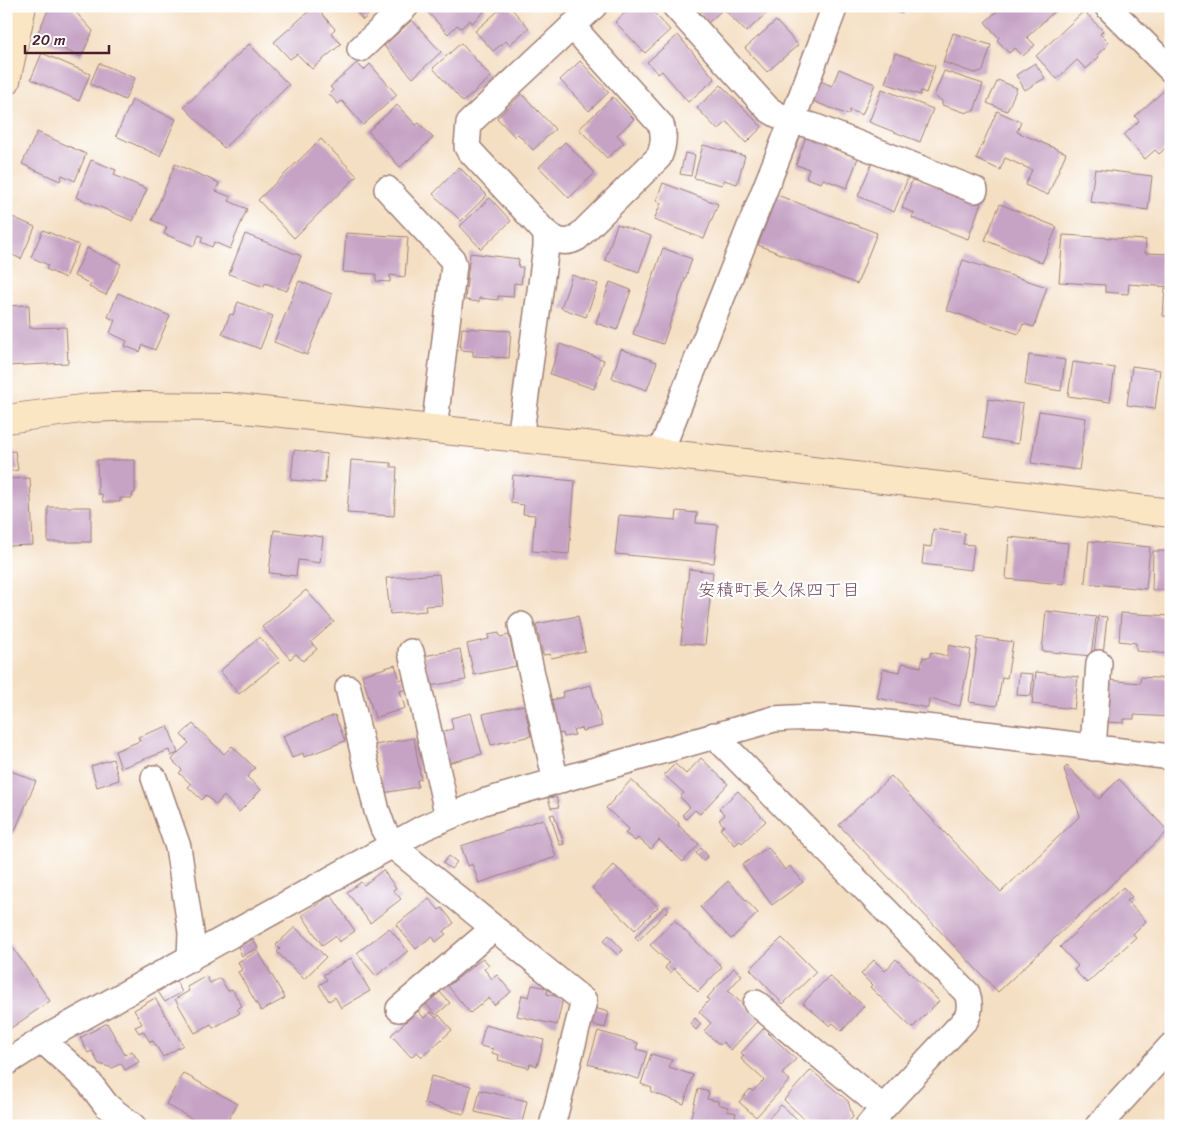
<svg xmlns="http://www.w3.org/2000/svg" width="1177" height="1132" font-family="Sriracha,'Klee One',sans-serif">
<style>
.building{fill:#c6a3c5}
.lines{fill:none;stroke-linecap:round;stroke-linejoin:round}
.street-casing{stroke:#9f7f77;stroke-width:28}
.secondary-casing{stroke:#9f7f77;stroke-width:30}
.street{stroke:#fff;stroke-width:25}
.secondary{stroke:#fbe6c4;stroke-width:28}
.labels{text-anchor:middle;dominant-baseline:central;stroke-width:4.5;stroke-linejoin:round;paint-order:stroke}
.neighbourhood-label{font-size:18px;fill:#754d61;stroke:#fff}
</style>
<rect width="100%" height="100%" fill="#fff"/>
<filter id="ink" filterUnits="userSpaceOnUse"><feTurbulence type="fractalNoise" baseFrequency=".02" numOctaves="2"/><feDisplacementMap in="SourceGraphic" scale="10" xChannelSelector="R" yChannelSelector="G"/><feConvolveMatrix kernelMatrix="1 2 1 2 8 2 1 2 1" color-interpolation-filters="sRGB"/></filter>
<filter id="wash" filterUnits="userSpaceOnUse"><feTurbulence type="fractalNoise" baseFrequency=".0096" numOctaves="4" result="noise"/><feDisplacementMap in="SourceGraphic" scale="20" xChannelSelector="R" yChannelSelector="G"/><feGaussianBlur stdDeviation="1.12" result="paint"/><feColorMatrix in="noise" values="0 0 0 0 0 0 0 0 0 0 0 0 0 0 0 0 0 1.4 0 .05"/><feComposite in="paint" operator="in"/></filter>
<g filter="url(#wash)">
<rect width="100%" height="100%" fill="#f4dfc3"/>
<g id="blocks">
<path class="building" d="M50,6H70L93,31L81,57L36,37Z
M315,6L335,29L331,33L341,44L312,69L297,54L290,59L274,42Z
M351,6H378L363,20Z
M426,6H483L486,10L472,23L470,20L461,28L457,25L448,34L424,8Z
M504,6H509L529,28L509,45L506,41L493,51L475,31Z
M632,6H648L670,30L645,53L615,22Z
M708,6H717L721,11L708,23L700,13Z
M721,6H765L769,11L746,32Z
M880,6H905L902,14Z
M1003,6H1060L1027,37L1035,45L1023,56L1015,48L1009,53L997,40L999,38L985,22Z
M1084,11L1103,31L1100,34L1109,43L1097,55L1099,57L1086,69L1077,60L1057,79L1036,56Z
M412,20L441,52L413,78L384,46Z
M776,21L798,45L767,72L745,48Z
M953,33L991,45L983,71L974,73L943,62Z
M678,35L715,79L688,102L662,71L658,74L647,62Z
M461,43L491,77L463,102L433,68Z
M249,44L289,85L224,148L184,107Z
M42,53L90,74L79,101L31,79Z
M895,53L935,66L926,93L921,91L920,95L885,83Z
M580,61L609,92L589,111L560,80Z
M99,63L135,78L125,100L90,84Z
M357,63L364,70L370,64L397,95L363,125L342,101L338,104L329,94L333,90L330,87Z
M1035,63L1045,78L1025,90L1016,75Z
M839,69L875,84L862,115L850,110L848,115L810,100L818,80L832,86Z
M944,71L983,84L974,111H969L967,113L942,105V101L934,96Z
M998,80L1017,88L1007,111L987,103Z
M721,85L762,127L746,143L727,122L718,130L697,108Z
M1167,88L1171,94V143L1159,154L1155,150L1145,159L1124,135L1139,121L1135,116Z
M882,89L933,109L920,142L869,122Z
M522,94L555,129L533,150L518,134L515,137L497,118Z
M613,97L634,119L617,135L624,143L607,158L579,129Z
M132,100L176,119L160,156L116,136Z
M397,105L416,125L419,123L433,138L400,167L368,131Z
M997,111L1021,122L1017,132L1066,153L1048,195L1025,185L1032,170L1005,158L1000,170L976,159Z
M37,132L86,154L75,181L62,175L60,181L22,164Z
M806,136L859,155L847,188L823,179L821,183L806,178L809,169L796,165Z
M321,139L357,176L294,238L258,200Z
M565,142L595,173L569,198L539,167Z
M703,145L745,156L737,184L724,180L722,185L694,178Z
M685,153L695,155L691,176L680,174Z
M91,160L116,170L114,175L147,189L133,221L76,197Z
M872,163L908,178L894,212L858,196Z
M175,164L219,183L216,191L231,197L229,201L247,209L230,249L214,242L212,247L201,242L203,237L199,235L194,246L164,234L167,227L152,220Z
M459,167L487,195L461,221L433,194Z
M1095,169L1152,176L1148,210L1090,202Z
M913,178L981,203L968,239L912,218L914,213L902,208Z
M663,183L718,204L704,239L654,220L661,203L656,201Z
M777,195L877,233L857,284L758,245Z
M490,198L511,221L481,249L460,226Z
M1000,204L1057,227L1042,263L985,240Z
M6,214L35,227L21,259L6,252Z
M617,224L651,236L639,272L605,260Z
M43,230L79,245L65,278L46,269L48,265L31,257Z
M346,233L408,237L405,277L390,275V282L376,281V274L343,272Z
M245,234L301,256L287,291L265,283L264,287L229,274Z
M1063,235L1146,240L1145,253L1171,254V287L1129,284L1128,294L1105,292V285L1059,282Z
M87,248L121,264L106,295L89,287L91,284L74,276Z
M663,248L692,259L663,344L633,334Z
M470,253L519,259L518,267H523L521,284L514,283L513,297L498,296V300L479,298V302L465,300Z
M963,260L1047,287L1034,327L1023,324L1019,334L946,310Z
M572,275L598,284L586,317L561,308Z
M299,281L332,294L307,355L274,342Z
M610,282L631,290L617,330L596,323Z
M1165,288L1171,289V317L1163,316Z
M118,293L170,316L155,350L143,345L140,352L125,346L127,341L110,333L115,320L108,317Z
M238,302L273,316L260,349L222,334L230,314L233,315Z
M29,305L30,328L66,327L68,363L6,366V306Z
M462,328L511,331L509,358L473,356V351L460,350Z
M560,344L604,360L594,389L550,374Z
M621,349L657,362L647,390L612,378Z
M1029,355L1065,360L1061,391L1025,385Z
M1073,362L1115,368L1110,402L1068,396Z
M1132,366L1160,370L1155,409L1127,405Z
M988,399L1023,404L1018,444L983,438Z
M1039,411L1086,418L1079,470L1031,463Z
M294,450L327,454L325,483L291,480Z
M15,451L18,470L6,472V452Z
M97,460H135V493H133L132,498H120V502H103L102,494H98Z
M351,460L391,463V467H397L394,516L347,513Z
M513,475L575,481L569,554L532,551L535,515L523,514L524,505L511,503Z
M30,478L33,545L6,546V479Z
M48,507H91V542H48Z
M677,511L697,513L696,523L718,525L714,563L615,554L619,515L676,520Z
M933,529L965,533L963,544L974,545L971,570L922,564L924,546L931,547Z
M274,530L323,537L320,563L298,560L296,576L269,573Z
M1009,537L1068,543L1064,584L1006,579Z
M1089,541L1150,547L1146,589L1085,583Z
M1153,551H1171V590H1152Z
M689,569L713,572L705,645L681,643Z
M439,574L442,605L425,606L426,611L390,614L386,578Z
M306,590L334,622L311,642L317,649L303,661L296,654L290,659L262,627Z
M1046,611L1096,617L1091,656L1042,651Z
M1121,613L1171,616V654L1136,651V643L1119,641Z
M578,616L585,651L551,658L550,654L543,655L536,624Z
M1098,616L1107,617L1103,655H1094Z
M499,633L500,637L509,635L516,666L474,675L467,644L489,639L488,635Z
M260,637L280,661L239,694L220,671Z
M978,637L1013,642L1007,678L1002,677L997,706L969,702Z
M949,645L971,650L960,706L929,699L928,708L877,698L883,669L900,672L902,663L921,667L923,657L929,658L931,652L947,656Z
M460,649L466,680L430,686L424,656Z
M395,665L400,680L403,679L406,689L400,691L405,708L375,718L362,675Z
M1036,672L1078,677L1074,709L1032,704Z
M1019,673L1033,674L1031,696L1017,695Z
M1141,677L1171,679V717L1134,715V719H1124V723L1104,722L1107,680L1140,683Z
M591,685L602,726L582,731L581,728L573,730L575,735L564,737L563,733L558,734L548,701L563,697L562,692Z
M524,705L531,736L491,745L483,714Z
M471,713L482,754L444,764L436,733L453,729L451,718Z
M335,715L345,741L304,757L303,753L292,758L283,736Z
M193,724L224,754L232,746L255,768L247,777L261,790L239,812L224,796L216,805L206,795L202,800L188,787L191,784L179,773L182,770L172,760L178,753L171,756L169,750L121,768L115,751L140,741L138,737L168,726L178,753L189,743L181,735Z
M414,738L421,779L417,780L418,787L383,793L375,745Z
M701,758L728,784L700,814L695,810L686,819L682,815L690,807L680,797L684,793L664,775L675,764L686,774Z
M113,759L119,780L97,787L91,766Z
M1067,766L1099,799L1119,779L1168,831L998,992L839,825L891,776L1001,892L1080,816L1064,769Z
M6,769L36,781L14,833L6,830Z
M631,780L679,823L678,825L699,844L683,862L659,840L651,849L638,838L635,841L625,833L629,829L606,808Z
M738,791L766,821L742,843L740,841L735,845L720,829L724,826L719,820L725,815L719,809Z
M556,797L559,807L551,808L548,798Z
M554,814L564,844L560,845L550,815Z
M543,819L556,857L479,883L472,864L468,866L461,846Z
M768,847L785,870L790,866L803,882L772,905L742,865Z
M701,848L708,856L703,861L696,853Z
M449,856L457,862L451,869L443,863Z
M614,865L658,907L635,930L592,888Z
M383,870L396,888L393,890L401,899L370,923L347,892L361,882L364,885Z
M728,881L758,913L731,939L700,907Z
M1123,887L1132,897L1127,901L1146,921L1133,934L1136,937L1087,983L1074,970L1078,966L1060,947Z
M331,895L355,931L339,942L335,936L322,945L302,915Z
M429,899L439,910L442,908L454,923L443,932L446,934L436,942L432,936L416,949L396,925Z
M665,906L669,909L638,941L635,937Z
M674,920L722,967L698,992L674,968L670,973L665,968L669,963L650,945Z
M295,927L326,957L304,979L277,952L280,949L276,945Z
M389,928L408,951L376,976L357,953Z
M609,935L623,950L618,955L603,941Z
M6,938L50,1001L7,1031L6,1030Z
M782,938L816,972L783,1004L750,969Z
M253,939L258,948L242,956L238,947Z
M258,951L285,998L261,1011L238,972L242,970L238,962Z
M351,958L370,991L341,1008L335,997L329,1001L319,985L327,980L323,975Z
M483,958L489,965L484,969L492,979L497,975L511,992L494,1005L489,998L470,1013L448,986Z
M896,959L939,1001L912,1028L870,987L872,985L861,974L874,960L885,971Z
M734,968L742,975L728,991L759,1019L731,1050L723,1042L720,1045L704,1031L711,1023L699,1012L709,1000L707,998Z
M206,976L210,983L220,978L228,991L232,989L242,1006L237,1009L240,1013L213,1028L211,1024L195,1033L175,999L189,991L187,987Z
M829,976L864,1006L842,1031L833,1023L830,1026L803,1003Z
M176,981L182,992L165,1002L158,992Z
M532,985L548,988L547,994L563,998L557,1025L517,1016L522,995L529,997Z
M439,991L450,1003L436,1015L425,1003Z
M155,998L183,1045L163,1057L153,1041L150,1042L143,1031L139,1033L135,1027L142,1024L134,1010Z
M594,1008L609,1012L605,1028L590,1024Z
M418,1011L424,1018L430,1012L436,1018L439,1015L452,1030L422,1057L417,1052L411,1057L391,1035Z
M695,1018L701,1024L696,1030L690,1024Z
M107,1023L125,1055L132,1051L139,1062L125,1070L121,1063L113,1068L99,1064L92,1051L88,1053L80,1038Z
M485,1025L544,1040L537,1066L530,1064L529,1068L498,1060L499,1055L492,1053L493,1049L480,1046Z
M766,1026L771,1030L768,1033L796,1059L782,1074L790,1080L756,1117L739,1102L750,1089L753,1091L764,1080L741,1059L744,1055L741,1053Z
M598,1031L638,1043L636,1049L647,1052L639,1079L588,1064Z
M651,1054L672,1060L669,1067L693,1075L684,1104L651,1092L652,1088L641,1084Z
M811,1070L848,1101L853,1117L845,1126H812L784,1100Z
M183,1073L237,1104L225,1126H189L192,1119L166,1104Z
M431,1076L471,1086L464,1114L424,1104Z
M698,1089L709,1092L707,1099L718,1101V1104L728,1107L727,1111L736,1113L735,1118L742,1120L740,1126H695L689,1124Z
M480,1090L527,1101L522,1123L475,1112Z
M781,1105L797,1119L791,1126H761Z"/>
</g>
</g>
<g filter="url(#ink)">
<use href="#blocks" fill-opacity="0" stroke="#9f7f77" stroke-width="1"/>
<g class="lines">
<defs>
<path id="street" d="M675,6L768,109C782,119 797,122 813,126L975,190
M1107,6L1171,70
M360,49L406,6
M387,189L452,259L454,265L434,430
M543,230C553,239 563,246 577,238L659,157C663,147 665,135 661,125L572,26
M520,439L546,247V236L543,230L469,150L467,147L469,123L594,6
M660,453L792,121L835,6
M521,625L556,782
M411,652L448,817
M348,688L377,811L383,828L393,846L584,1001L552,1126
M714,735L967,993C970,1002 971,1010 966,1019L883,1108L868,1126
M1093,748L1099,663
M154,778L178,847L191,932L190,959
M756,1003L883,1108
M399,1009L494,928
M42,1040L88,1081L107,1106L133,1126
M6,1063L42,1040L423,828L483,802L774,719C824,714 875,722 925,727C1007,736 1089,747 1171,757
M1098,1126L1171,1046"/>
<path id="secondary" d="M6,81L22,6
M6,419L89,408L137,406L226,407L660,453L1171,513"/>
</defs>
<use href="#street" class="street-casing"/>
<use href="#secondary" class="secondary-casing"/>
<use href="#street" class="street"/>
<use href="#secondary" class="secondary"/>
</g>
</g>
<g class="labels">
<g class="neighbourhood-label">
<text x="779" y="590">安積町長久保四丁目</text>
</g>
</g>
<rect width="1177" height="1132" fill="none" stroke="#fff" stroke-width="25"/>
<path d="M25 45v8h84v-8" fill="none" stroke="#4a1f2b" stroke-width="2.5"/>
<text x="32" y="45" font-size="15" fill="#4a1f2b" stroke="#ffffff" stroke-width="4" paint-order="stroke">20 m</text>
</svg>
